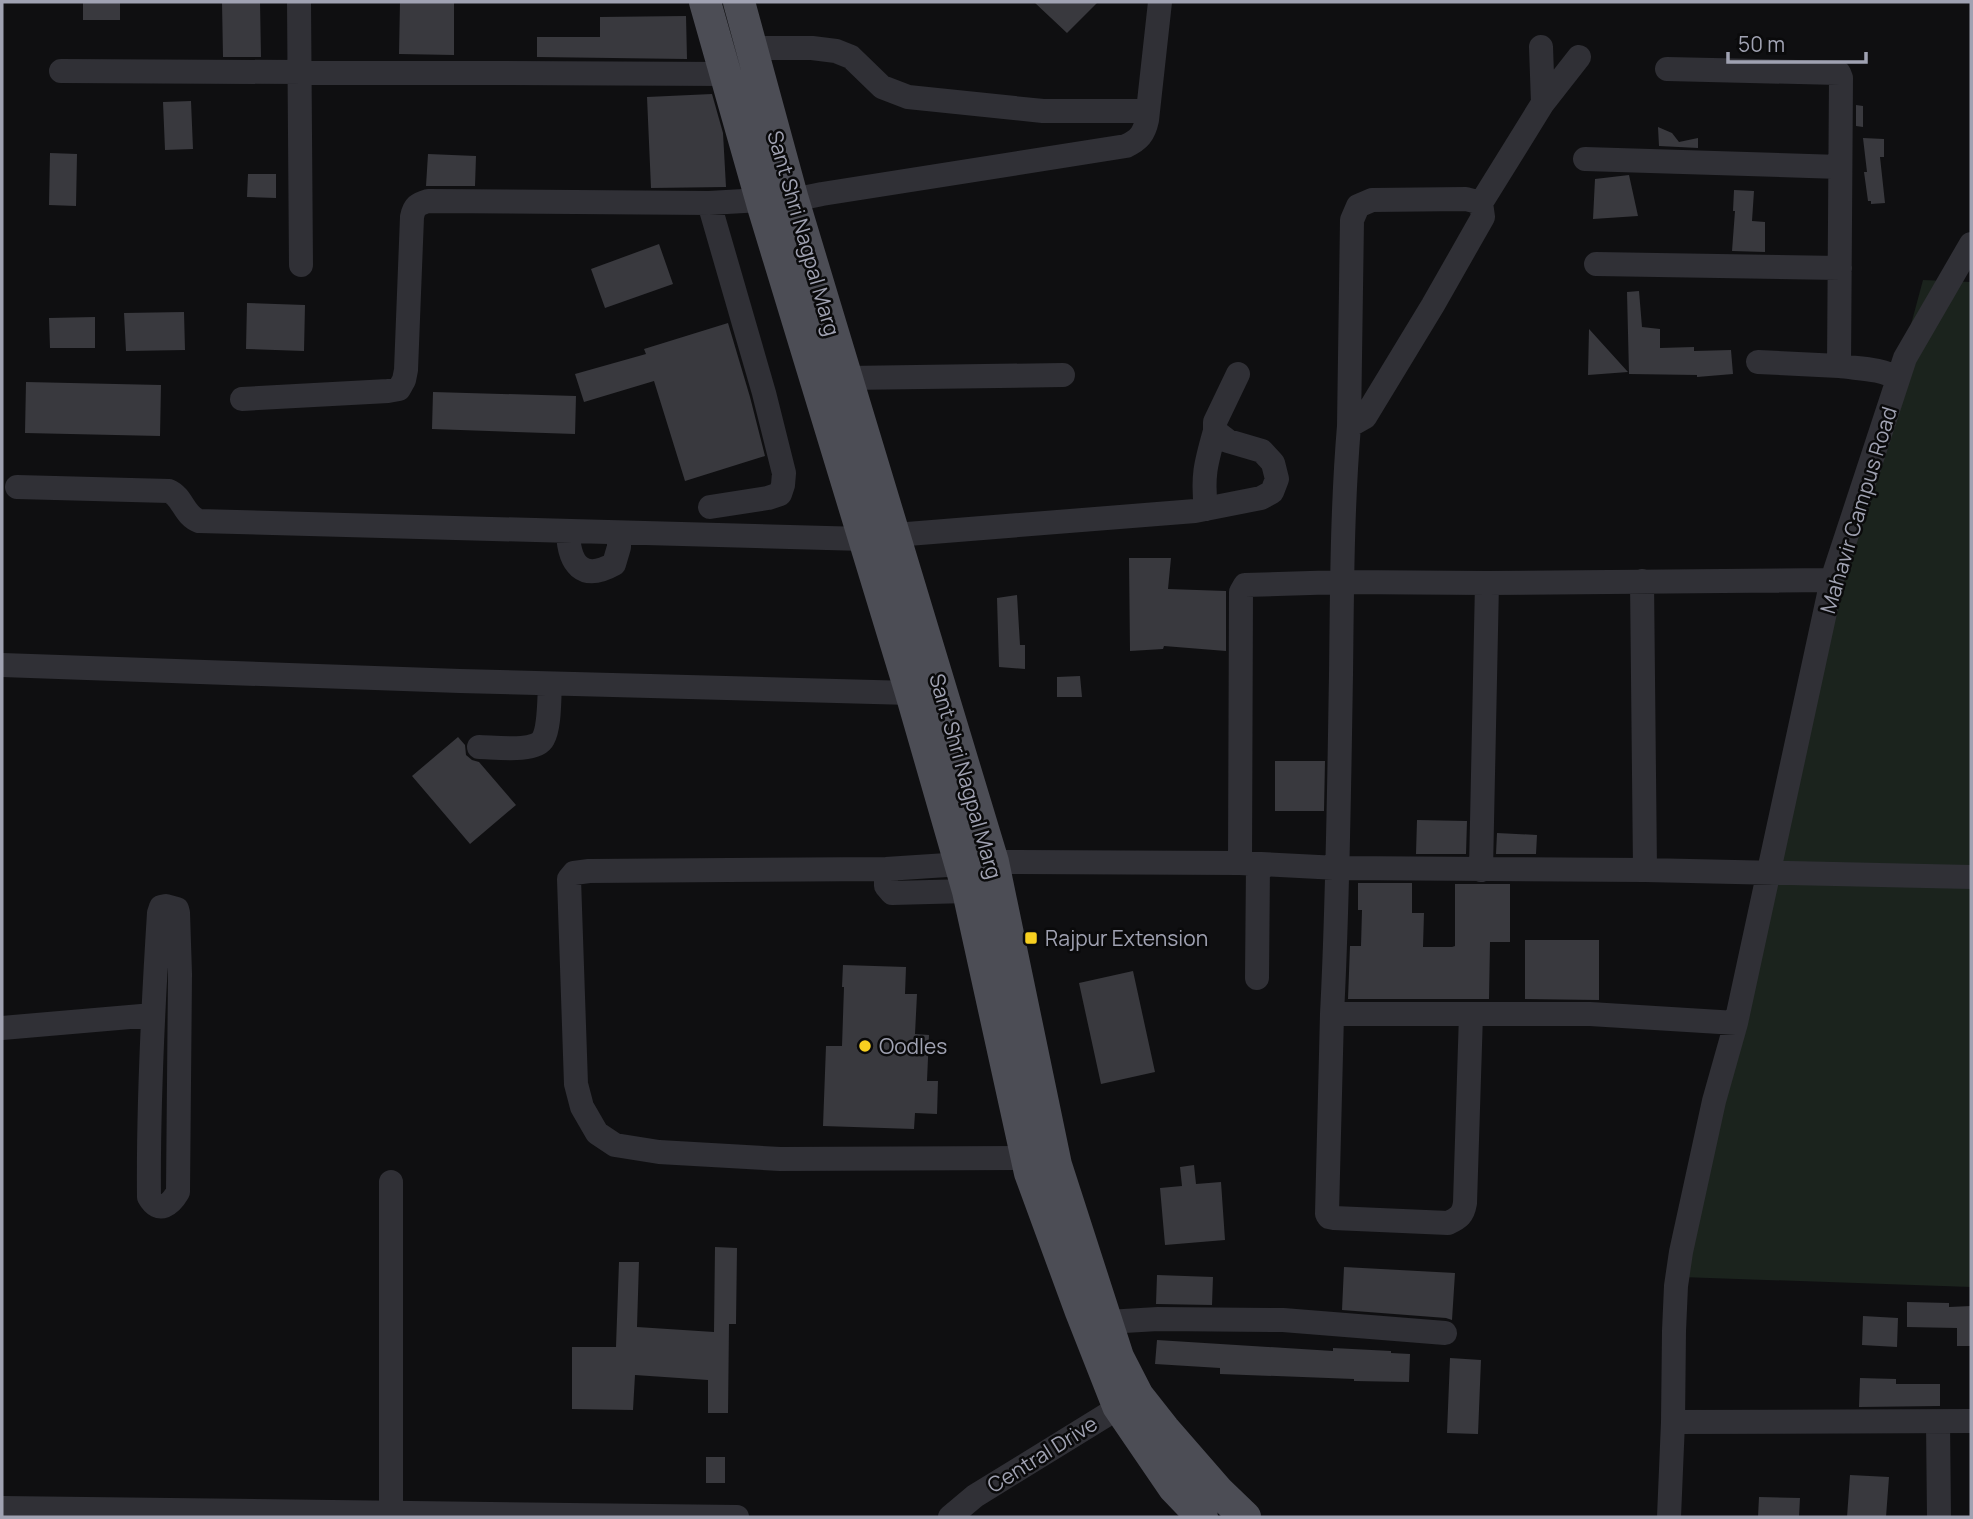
<svg xmlns="http://www.w3.org/2000/svg" width="1973" height="1519" font-family="Manrope,sans-serif">
<style>
.green{fill:#1b231d}
.building{fill:#39393e}
.lines{fill:none;stroke-linecap:round;stroke-linejoin:round}
.minor{stroke:#303036;stroke-width:24}
.major{stroke:#4c4d55;stroke-width:32}
.poi-dot{fill:#f7cf20;stroke:#0a0a0b;stroke-width:2.5}
.labels{text-anchor:middle;dominant-baseline:central;stroke-width:5;stroke-linejoin:round;paint-order:stroke}
.street-label{font-size:21px;fill:#a0a2b2;stroke:#0a0a0b}
.poi-label{font-size:21px;fill:#a0a2b2;stroke:#0a0a0b;text-anchor:start}
</style>
<rect width="100%" height="100%" fill="#0f0f11"/>
<path class="green" d="M1923,280L1971,282V1287L1681,1277L1836,603Z"/>
<path class="building" d="M83,2H120V20H83Z
M222,2H260L261,57H223Z
M400,2H454V55L399,54Z
M1034,2H1098L1067,33Z
M686,16L687,59L537,57V37H600V17Z
M712,94L723,133L726,187L651,188L647,97Z
M191,101L193,149L165,150L163,102Z
M1856,105L1863,106V127L1856,126Z
M1658,127L1672,133L1679,142L1698,138V148L1659,146Z
M1863,138L1884,139V157H1880L1885,203L1871,204V201H1868L1864,172H1867Z
M50,153L77,154L76,206L49,205Z
M428,154L476,156L475,186H426Z
M248,174H276V198L247,197Z
M1629,175L1638,216L1593,219L1595,179Z
M1734,190L1754,191L1752,221L1765,222V252L1732,251L1735,211H1733Z
M659,244L673,284L605,308L591,269Z
M1639,291L1642,327L1660,329V348L1694,347V351L1731,350L1733,374L1697,377V375L1629,374L1627,292Z
M247,303L305,305L304,351L246,349Z
M184,312L185,350L126,351L124,313Z
M95,317V348H50L49,318Z
M728,323L750,397L765,456L685,481L654,381L584,402L575,374L646,354L644,349Z
M1589,329L1628,372L1588,375Z
M26,382L161,385L160,436L25,433Z
M433,392L576,396L575,434L432,429Z
M1129,558H1171L1168,589L1226,591V651L1164,646L1163,649L1130,651Z
M1017,595L1020,645H1025V669L999,667L997,598Z
M1080,676L1082,697H1057V677Z
M458,737L465,745L466,755L472,760L479,762L516,805L470,844L412,776Z
M1275,761H1325L1324,811H1275Z
M1417,820L1467,821L1466,854H1416Z
M1497,833L1537,835L1536,854H1496Z
M1358,883H1412V913H1424L1423,947H1452L1455,946V884H1510V942H1490L1489,999H1348L1350,946H1361L1362,910H1358Z
M1525,940H1599V1000L1525,999Z
M843,965L906,967L905,994H917L915,1034L929,1035L927,1081H938L937,1114L915,1113L914,1129L823,1126L826,1046H842L844,987H842Z
M1133,971L1155,1072L1101,1084L1079,983Z
M1194,1165L1196,1184L1221,1182L1225,1240L1165,1245L1160,1188L1182,1186L1180,1167Z
M715,1247L737,1248L736,1324H729L728,1413H708V1380L635,1375L633,1410L572,1409V1347H616L619,1262H639L637,1327L714,1332Z
M1344,1267L1455,1273L1452,1320L1446,1318L1342,1310Z
M1157,1275L1213,1277L1212,1305L1156,1304Z
M1907,1302L1949,1303V1307L1971,1306V1346H1957V1328L1907,1327Z
M1863,1316L1898,1318L1897,1347L1862,1345Z
M1157,1340L1333,1351V1348L1391,1351V1353L1410,1354L1409,1382L1354,1381V1379L1220,1374V1368L1155,1364Z
M1450,1358L1481,1360L1478,1434L1447,1433Z
M1860,1378L1896,1379V1384H1940V1406L1859,1407Z
M706,1457H725V1483H706Z
M1850,1475L1889,1477L1886,1517H1847Z
M1759,1497L1800,1498L1799,1517H1758Z"/>
<g class="lines">
<path class="minor" d="M299,2L301,265
M1541,47L1543,103L1481,203L1483,217L1433,305L1365,417L1349,426C1342,509 1342,592 1341,675C1339,788 1338,901 1332,1014H1590L1736,1023
M752,48H812L836,51L851,57L882,87L908,97L1043,111H1148
M1667,69L1839,73L1841,78L1839,366C1859,369 1881,368 1898,379
M61,71L726,74
M1543,103L1579,57
M1585,159L1840,167
M709,203L764,393L784,473L783,485L780,494L768,498L710,507
M776,206L793,200L822,194L1126,146C1139,140 1144,134 1147,120L1160,2
M1596,264L1840,268
M1758,362L1839,366
M847,378L1063,375
M242,399L388,391L399,389L404,380L406,370L412,217C414,206 418,204 428,201L709,203L761,200
M1349,426L1352,220L1358,206L1372,200L1466,199L1481,203
M17,487L169,491C183,497 184,516 199,521L864,539
M1206,509C1202,476 1206,463 1215,431
M568,532C569,564 582,582 614,564L619,547V533
M895,535L1195,511L1261,498L1272,492L1277,479L1273,463L1262,451L1228,441L1215,431V422L1238,374
M1642,581L1645,870
M2,665L460,681L911,693
M479,747C493,747 536,753 543,739C550,727 549,698 550,684
M1240,863L1241,592L1245,585L1342,582L1487,583L1832,580
M886,869V886L892,893L968,891
M1481,870L1487,583
M166,906L177,909L178,913L180,974L178,1192C171,1204 159,1215 149,1197C148,1102 153,1007 159,913L161,907Z
M1257,978L1258,864
M1332,1014L1327,1214L1329,1217L1334,1218L1448,1223C1459,1218 1463,1215 1465,1203L1471,1014
M2,1028L153,1015
M1027,1158L780,1159L659,1152L615,1145L597,1133L582,1107L576,1084L569,879L574,873L589,871L886,869L993,862L1240,863L1338,868L1645,870L1971,877
M391,1182V1513
M1107,1322L1158,1319L1283,1320L1445,1333
M1673,1422L1971,1421
M1938,1422L1939,1517
M2,1508L737,1517
M950,1517L975,1496L1134,1398
M1669,1517L1673,1422L1674,1331L1676,1286L1681,1252L1714,1101L1736,1023L1832,580L1905,358L1971,244"/>
<path class="major" d="M705,2L764,210L911,693L968,891L1030,1173L1081,1312L1118,1406L1174,1488L1202,1517
M739,2L793,200L993,862L1056,1165L1118,1357L1138,1396L1164,1429L1218,1491L1245,1517"/>
</g>
<g class="poi-dot">
<rect x="1024" y="931" width="14" height="14" rx="3.5"/>
<circle cx="865" cy="1046" r="7"/>
</g>
<g class="labels">
<g class="street-label">
<text transform="translate(804 233) rotate(74)">Sant Shri Nagpal Marg</text>
<text transform="translate(1858 510) rotate(-73)">Mahavir Campus Road</text>
<text transform="translate(966 776) rotate(74)">Sant Shri Nagpal Marg</text>
<text transform="translate(1042 1454) rotate(-32)">Central Drive</text>
</g>
<g class="poi-label">
<text x="1045" y="938">Rajpur Extension</text>
<text x="879" y="1046">Oodles</text>
</g>
</g>
<rect width="1973" height="1519" fill="none" stroke="#a0a2b2" stroke-width="7"/>
<path d="M1728 52v10h138v-10" fill="none" stroke="#a0a2b2" stroke-width="3.5"/>
<text x="1738" y="52" font-size="21" fill="#a0a2b2" stroke="#0a0a0b" stroke-width="5" paint-order="stroke">50 m</text>
</svg>
